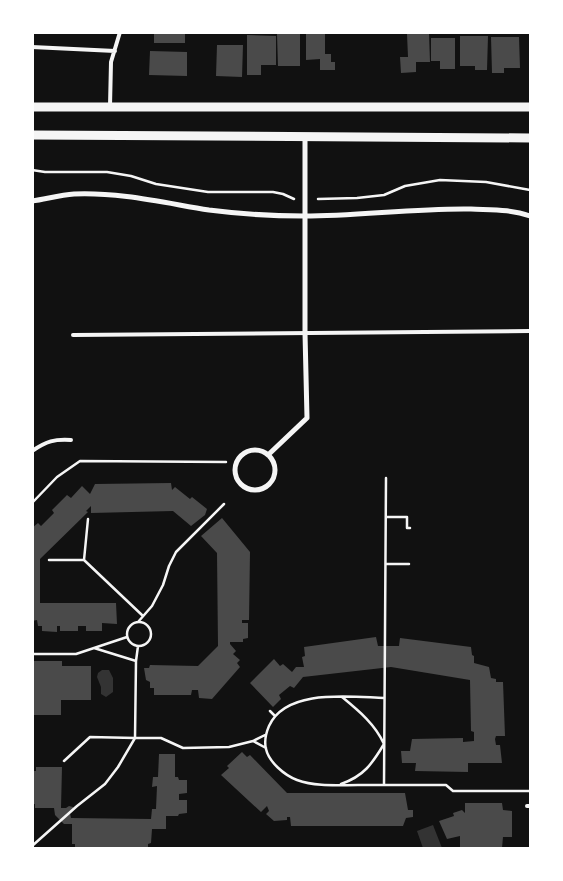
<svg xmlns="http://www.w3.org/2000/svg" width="563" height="881" font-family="Mulish,sans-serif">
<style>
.water{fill:#333}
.building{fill:#4a4a4a}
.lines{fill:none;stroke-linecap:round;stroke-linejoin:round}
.path{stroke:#f5f5f5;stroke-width:2.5}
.service{stroke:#f5f5f5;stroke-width:4}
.minor{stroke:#f5f5f5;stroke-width:5}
.tertiary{stroke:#f5f5f5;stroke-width:9}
</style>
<rect width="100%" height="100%" fill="#111"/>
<path class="water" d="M102,670H109L113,678V692L106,697L101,694V687L97,677L98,673Z
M433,825L442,848H423L417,831Z"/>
<path class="building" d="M154,32H185V43H154Z
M300,33V66H278L277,34Z
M306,33H325V54H331V62H335V70H320V59L306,60Z
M429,33L430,62H416V72L401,73L400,57H408L407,34Z
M247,35L276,36V65H261V75H247Z
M460,36H488L487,70H475V66H460Z
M491,37H519L520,68H504V73H492Z
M431,38H455V69H440V61H431Z
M217,45H243L242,77L216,76Z
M150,51L187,52V76L149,75Z
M171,483L172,490L175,487L190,499L192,497L207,509L205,515L191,526L173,511L91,513V506L86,511L88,512L40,559V603H116L117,624L102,623V631H86V626H78V631H60V626H57V632L42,631V626H38L37,620L32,621V528L38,523L41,526L54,513L52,510L67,495L71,498L82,486L90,494L95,484Z
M222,518L250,552L249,620H242V623H248V638L243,639V642H230V644L236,651L233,654L240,660L237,663L240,667L212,699L199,698L198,690H192L191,695H154V688H150V682L146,680L144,668H149L150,665L198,666L218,646L217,553L201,536Z
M376,637L378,646H399L400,638L471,647L472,655L474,656V663L489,667L491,678L496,679V682H503L505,736H496L495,739L496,745H500L502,763H468V772L415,771L416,763H402L401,751H410L412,739L463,738V742L474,741V732L471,731L470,680L391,667L303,677L294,688L290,686L279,695L281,699L273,707L250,683L274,659L280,666L283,664L292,672L296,667H304L302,657L305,656L304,647Z
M32,661H62V666H91V700H61V715H32Z
M242,752L247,757L250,755L287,793H405L408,810H413V817L406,818L403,826H291L290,817H287V820L274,821L266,814L269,811L267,806L261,812L221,775L229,768L227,766Z
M159,754H175V777H178L179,780H187V793L179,794V800H187V813L179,814L178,816H166V829H152L151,843L148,844V848H75V844H72V824H64L55,815L54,808H35V804H32V771H36V767H62L61,808H66L69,806L73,807V811L70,813L71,818L151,819L152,809H156L157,786L152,787L153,777H158Z
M465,803H502L503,810L512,811V837H503L502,848H460V836L447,839L439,821L454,816L453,813L462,810L465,813Z"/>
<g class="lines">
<path class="path" d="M32,170L45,172H107L131,176L156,184L208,192H273L283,194L294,199
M318,199L357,198L384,195L405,186L440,180L486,182L530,190
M32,503L57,477L80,461L226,462
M386,517H407V528H410
M49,560H84L143,616
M84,560L88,519
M386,564H409
M138,622L152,606L163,585L169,566L176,552L224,504
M127 634a12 12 0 1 1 24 0a12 12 0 1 1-24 0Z
M94,648L136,661L135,738H161L183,748L229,747L253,741L266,748
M32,654H76L127,637
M136,661L138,646
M384,698C351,697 286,688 269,726C266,733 264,741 266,749C269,762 284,775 297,780C316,787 338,785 358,785C387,785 416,785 446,785L453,791H530
M270,711L275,716
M253,741L265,735
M341,784C364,776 372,764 384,744C375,724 359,711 342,697
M384,785L386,478
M32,846L77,806L105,784L118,767L135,738L90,737L64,761"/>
<path class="service" d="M32,47L115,51
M110,106L111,62L120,32
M73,335L530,331
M32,451C47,441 54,439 71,440
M527,806H530"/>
<path class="minor" d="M32,201C46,199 60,195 74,194C119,192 165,203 209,210C240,214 273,216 304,216C359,216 415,208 471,209C491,210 511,209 530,216
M235 470a20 20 0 1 1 40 0a20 20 0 1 1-40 0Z
M268,455L307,418L305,333V138"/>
<path class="tertiary" d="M32,107H530
M32,135L530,138"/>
</g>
<rect width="563" height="881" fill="none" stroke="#ffffff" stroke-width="68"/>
</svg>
